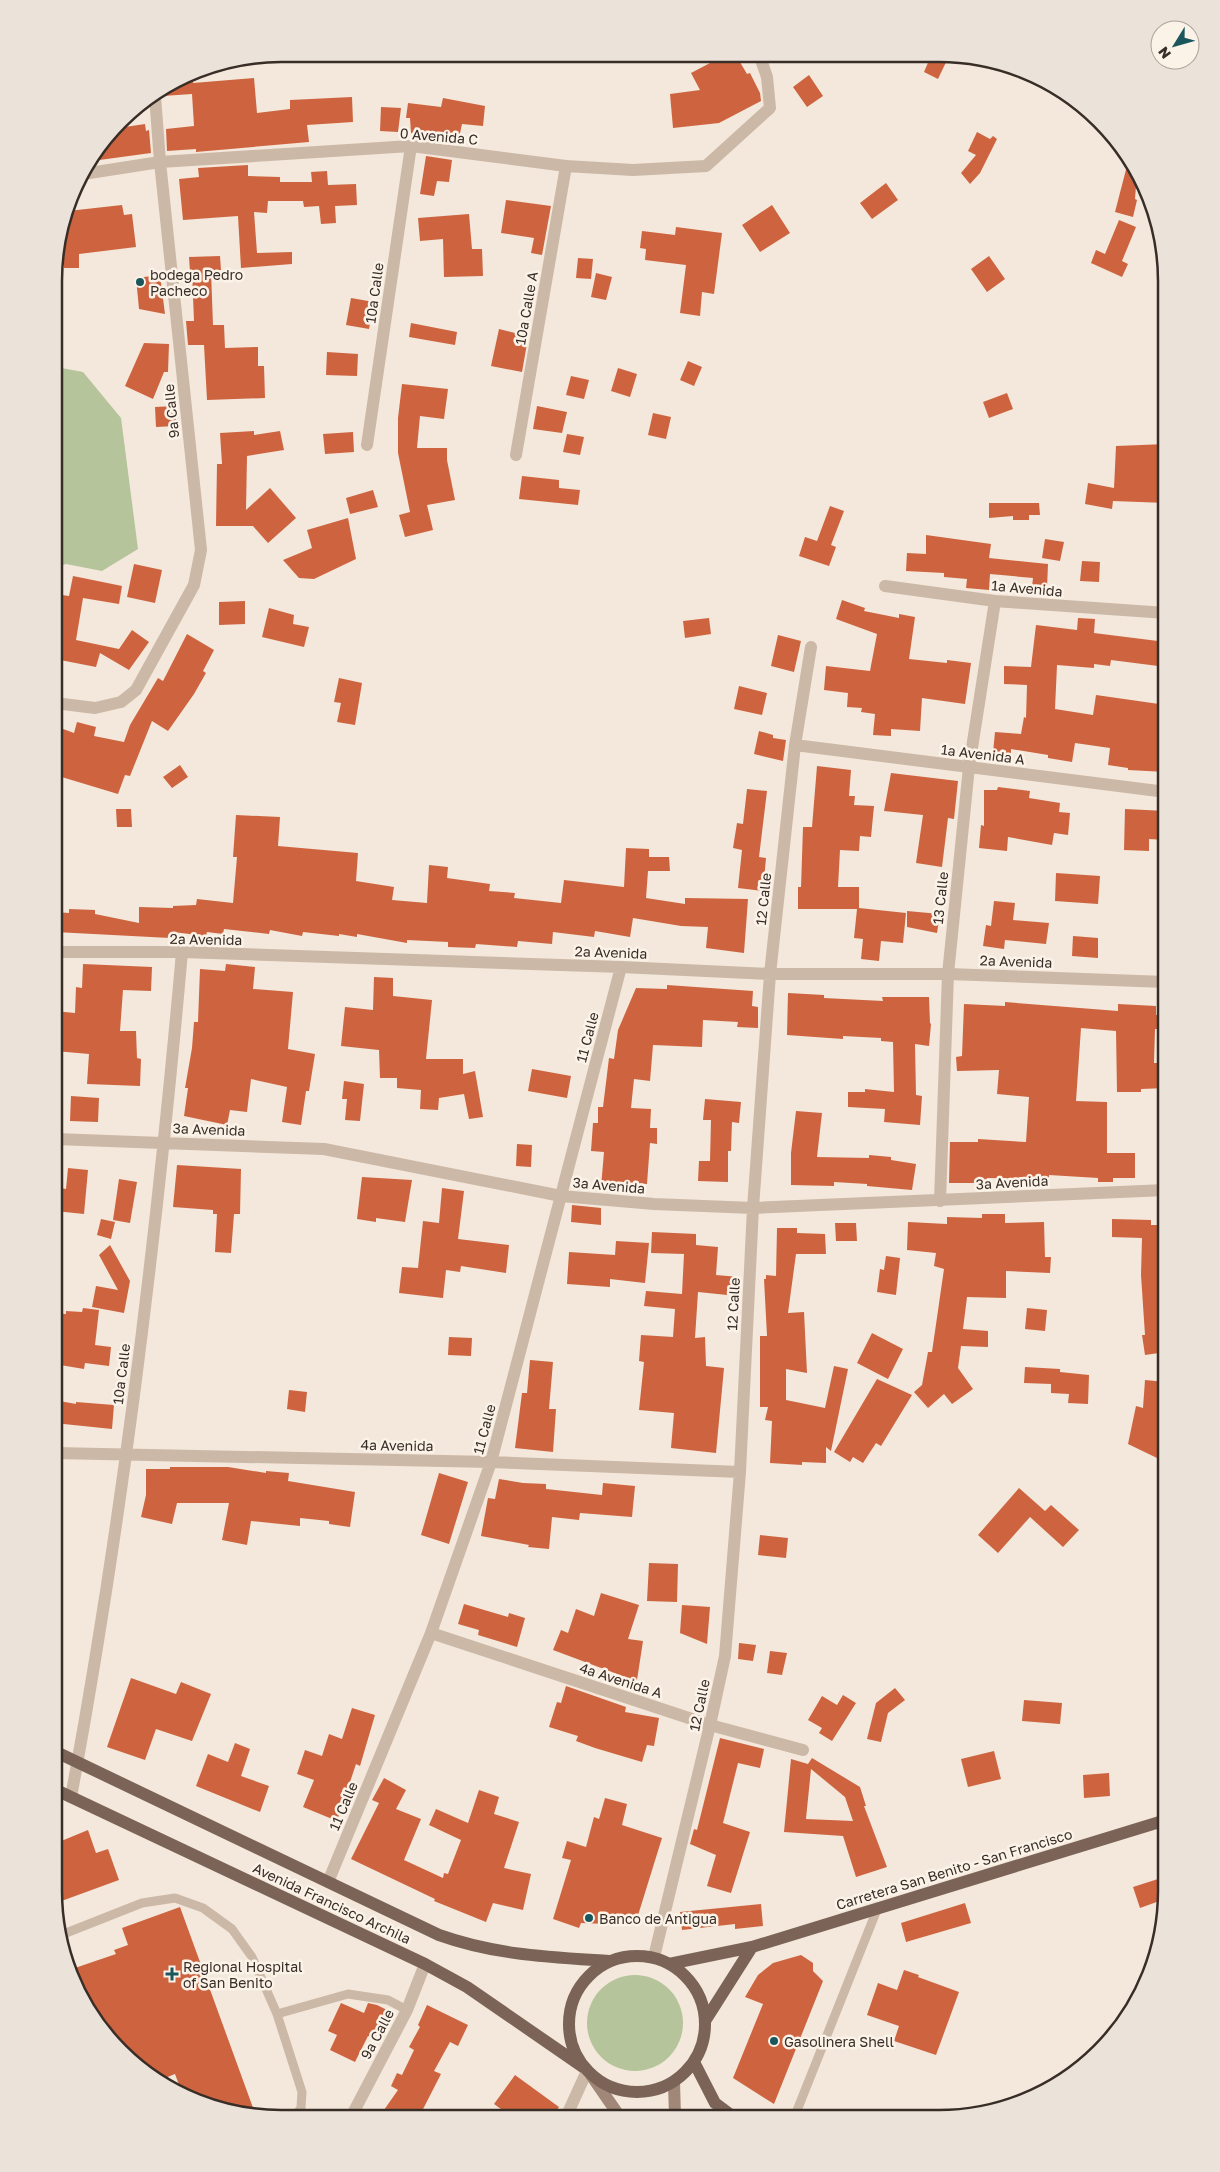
<svg xmlns="http://www.w3.org/2000/svg" width="1220" height="2172" font-family="'Golos Text',sans-serif">
<style>
.green{fill:#b5c49a}
.building{fill:#ce643f;fill-rule:evenodd}
.lines{fill:none;stroke-linecap:round;stroke-linejoin:round}
.lane{stroke:#ccb8a6;stroke-width:9}
.street{stroke:#ccb8a6;stroke-width:12}
.secondary{stroke:#a08777;stroke-width:12}
.primary{stroke:#7b6457;stroke-width:12}
.poi-dot{fill:#1a575c;stroke:#fbf2e8;stroke-width:2}
.labels{text-anchor:middle;dominant-baseline:central;stroke-width:5;stroke-linejoin:round;paint-order:stroke}
.street-label{font-size:14px;fill:#382d27;stroke:#fbf2e8}
.poi-label{font-size:14px;fill:#382d27;stroke:#fbf2e8;text-anchor:start}
.rim{fill:none;stroke:#382d27;stroke-width:2.5}
</style>
<rect width="100%" height="100%" fill="#f3e8db"/>
<path class="green" d="M56,367L83,372L121,418L138,549L102,571L66,564L55,568Z
M587 2023a48 48 0 1 1 96 0a48 48 0 1 1-96 0Z"/>
<path class="building" d="M706,56L737,57L747,74L750,73L760,93L761,101L719,123L673,128L670,94L700,90L691,73L710,63Z
M930,58H948L938,79L924,72Z
M192,72L193,83L254,78L257,113L290,109V100L352,97L353,122L307,125L309,142L196,152V149L167,151L166,129L194,126L192,94L163,96L162,91Z
M809,75L823,96L807,107L793,87Z
M443,98L485,106L483,126L462,124L459,138H456L455,144L428,140L429,134L411,133L410,118H406L408,103L441,107Z
M381,107L401,108L398,132L380,131Z
M145,124L146,131L149,130L151,153L92,161L118,128Z
M977,132L990,139L993,136L997,139L980,173L970,184L961,173L976,155L968,151Z
M426,156L452,160L449,182L437,181L434,196L420,194Z
M1129,158L1137,173L1135,199L1137,200L1133,217L1115,212Z
M248,165V176L280,177V182H312L311,172L327,171L328,185L356,184L357,205L335,206L336,223L321,224L319,206L304,207L303,201H268L267,213L254,212L257,253L292,252V264L241,268L238,216L183,220L179,179L199,177L198,168Z
M886,183L898,200L872,219L860,203Z
M506,200L551,206L542,255L531,253L534,238L501,233Z
M122,205L124,215L132,214L136,247L79,254V268H64V235L61,236L68,211Z
M772,205L790,233L760,252L742,225Z
M469,214L472,249H482L483,276L444,277L443,239L420,241L418,218Z
M1119,220L1136,227L1122,261L1128,264L1122,277L1091,263L1096,250L1105,254Z
M676,227L722,233L714,294L702,292L700,316L680,313L686,265L645,260L646,249L640,248L642,231L675,235Z
M220,256L221,270L211,271L213,325H224L225,348L258,347V366H264L265,398L207,400L204,345H188L186,321H194L192,272H190L189,257Z
M989,256L1005,279L987,292L971,269Z
M578,258L593,259L591,279L576,278Z
M596,273L612,277L606,300L591,297Z
M160,275L165,314L139,309L136,278Z
M351,298L374,302L369,329L346,325Z
M411,323L457,332L455,345L409,337Z
M499,329L523,335L522,337L528,338L522,372L491,366Z
M144,343L169,344L168,372H164L153,399L125,386Z
M327,352L358,354L357,376L326,375Z
M688,361L702,367L694,386L680,380Z
M618,368L637,374L630,397L611,391Z
M571,376L589,380L584,399L566,395Z
M402,384L448,389L444,419L420,416L417,448H447V460L455,500L427,505L433,530L405,537L399,515L410,512L398,453V418Z
M1007,393L1013,409L989,418L983,402Z
M175,406L176,426L156,427L155,407Z
M537,406L567,412L562,433L533,429Z
M653,413L671,417L666,439L648,435Z
M254,431V435L280,431L284,450L247,456L246,510L270,488L296,518L268,543L253,526H216L217,464H222L220,433Z
M353,432L354,452L325,454L323,434Z
M567,434L584,437L580,455L563,452Z
M1166,444V503L1113,501L1112,509L1085,504L1088,483L1114,488L1116,446Z
M522,476L559,480V488L580,490L578,505L519,499Z
M373,490L378,507L350,514L346,498Z
M989,503H1039L1040,515H1029V520H1013V516L989,518Z
M830,506L844,511L831,545L836,547L829,566L799,556L805,537L817,541Z
M348,518L356,559L314,579L299,578L283,560L312,548L307,530Z
M926,535L991,544L989,558L1048,564L1047,588L1032,587L1033,578L990,574L989,590L966,588L967,579L944,577V573L906,571L907,553L926,554Z
M1045,539L1064,542L1060,561L1042,558Z
M1082,561L1100,562L1099,582L1080,581Z
M134,564L162,570L155,603L127,597Z
M73,576L122,586L119,604L83,598L76,640L119,649L132,630L149,642L129,670L100,653L96,667L55,659V594L69,596Z
M842,600L865,608L864,611L899,618V614L915,617L909,659L947,663V660L971,663L965,704L922,698L920,731L891,729V736L873,735L875,714L861,712L862,708L847,707L848,693L824,690L826,666L870,671L877,634L836,619Z
M245,601V624L219,625V602Z
M269,608L294,615L293,624L309,627L304,647L262,637Z
M709,618L711,634L685,638L683,621Z
M1078,618L1095,619L1094,633L1166,642V667L1111,660L1110,666L1094,664V668L1057,665L1055,709L1093,715L1096,695L1166,705V772L1128,770V768L1108,765L1110,748L1075,743L1072,762L1048,758V755L1011,749V755L993,753L995,732L1021,734L1024,717L1026,718L1027,685L1004,684V666L1031,667L1036,625L1077,630Z
M187,634L214,650L203,671L206,673L194,694L168,731L152,721L130,776L125,775L118,794L55,775V726L74,733L77,722L96,727L94,736L124,742L130,725L158,678L163,681Z
M778,635L801,641L794,672L771,666Z
M339,678L362,683L355,725L337,722L341,703L334,702Z
M739,686L767,693L762,715L734,709Z
M759,731L773,735V738L786,740L783,761L754,754Z
M180,765L188,777L172,788L163,777Z
M817,766L851,770L849,796H855L854,805L874,806L871,837L860,836L859,851L840,850L838,887H859V908L906,913L903,943L881,941L879,961L861,959L863,939L854,938L857,909H798V887H801L803,827H812Z
M891,773L958,781L954,819L948,818L942,867L916,863L923,815L884,811Z
M998,787L1030,791L1029,798L1060,803L1059,812L1070,813L1068,835L1054,833L1052,845L1008,837L1007,851L979,848L981,825L984,826V790H997Z
M747,789L767,791L759,857L766,858L763,891L738,888L742,850L733,848L737,823L743,824Z
M116,809H131L132,827H117Z
M1125,809L1166,811L1165,840L1149,839V851L1124,850Z
M236,815L280,817L278,846L358,853L356,881L394,887L392,900L427,903L429,865L448,867L447,878L490,884L489,891L515,893L514,898L561,903L564,880L624,887L626,848L649,849V857H669L670,871H648L646,898L685,904V898L748,899L744,953L706,948L708,927L681,926L633,918L630,937L595,931L594,937L553,932L552,944L518,941L517,947L476,944L475,948L448,947V942L407,940V943L357,934V937L339,934V936L303,932L302,936L270,930L269,934L224,929L223,934L207,932L206,936L173,932V936L170,938L55,932V912L69,913V909L95,910V914L139,923V907L173,908V906L196,905L197,899L233,903L237,857H233Z
M1056,873L1100,876L1098,904L1055,901Z
M994,901L1015,903L1013,920L1049,923L1046,944L1005,940L1004,949L983,946L986,925L991,926Z
M907,911L940,914L937,933L907,927Z
M1073,936L1098,938V958L1072,956Z
M83,964L152,967L151,991L123,990L120,1031H136L137,1058L141,1059L140,1086L87,1084L89,1054L55,1051V1011L75,1013L76,987L82,988Z
M226,964L255,967L253,989L293,992L288,1049L315,1054L309,1091H306L301,1125L282,1122L287,1087L251,1079L247,1112L230,1110L227,1125L184,1116L188,1088H185L192,1048L194,1022H198L200,969L225,971Z
M374,977L393,978V996L432,1000L426,1059H463V1074L475,1071L483,1117L469,1119L464,1094L439,1098L438,1110L420,1109L421,1090L397,1088V1078H380L379,1050L341,1046L345,1007L373,1010Z
M667,985L753,991L752,1006L758,1007V1028L737,1027L738,1022L703,1020L702,1047L653,1045L650,1081L634,1079L631,1108L651,1109L650,1128H657V1144L650,1143L647,1184L620,1182L619,1188L601,1187L604,1152L591,1151L593,1123H598V1107H603L609,1058L614,1059L618,1030L636,988L667,989Z
M788,993L824,995V998L883,1001L882,997H929L930,1023L931,1024L929,1046L915,1044L916,1095L922,1096L920,1125L884,1122L885,1109L848,1107V1092H865V1089L894,1092L893,1042L881,1041V1038L843,1036V1039L787,1035Z
M1005,1002L1118,1011V1004L1156,1006V1015H1166V1029H1155L1154,1063H1166V1088L1141,1089V1092H1117L1116,1031L1081,1028L1076,1101L1107,1102V1153H1135V1178H1113V1182H1098V1178L1049,1175V1179L987,1178V1183H949L950,1142H978V1139L1026,1142L1029,1097L997,1094L999,1070L957,1071L956,1057L962,1056L964,1004L1005,1006Z
M532,1069L571,1076L567,1098L528,1091Z
M344,1081L364,1084L360,1121L345,1120L347,1099H342Z
M71,1096L99,1098L98,1122L70,1121Z
M705,1099L741,1102L739,1123L732,1122L731,1151H728V1182L698,1181L699,1161H710L711,1120H703Z
M796,1111L822,1113L817,1157L869,1158V1155L891,1157V1160L916,1164L912,1190L867,1186V1184L834,1182V1186L791,1185V1153Z
M517,1144L532,1145L531,1167L516,1166Z
M177,1165L241,1169L240,1214H234L231,1253L215,1252L217,1214H213V1210L173,1207Z
M68,1168L88,1170L84,1214L55,1211V1187L66,1189Z
M362,1177L412,1180L405,1222L376,1218V1222L357,1219Z
M119,1179L137,1182L130,1223L113,1220Z
M442,1188L464,1191L458,1239L509,1245L506,1273L461,1266L460,1272L446,1270L443,1298L399,1293L402,1267L418,1268L423,1221L439,1223Z
M572,1205L601,1208V1225L571,1222Z
M982,1214H1005V1223L1044,1222L1045,1257H1051L1050,1273L1006,1271V1298L967,1297L963,1329L988,1331V1347L961,1346L958,1368L973,1389L952,1404L944,1394L928,1408L914,1392L922,1385L928,1352H932L944,1269L934,1266L936,1253L907,1250L908,1222L947,1224V1217L982,1218Z
M101,1219L115,1222L111,1239L97,1235Z
M1112,1219L1151,1220V1225H1166V1352L1145,1355L1142,1335H1145L1141,1275L1142,1238L1112,1237Z
M835,1223H856L857,1241H836Z
M777,1228H797V1233L825,1234L826,1254H796L788,1313L804,1312L807,1373L786,1369V1400L825,1408L834,1366L848,1369L831,1451L826,1447V1463L802,1462V1465L770,1463L772,1421L765,1420L768,1407H760V1336H767L764,1279H766V1275L776,1276Z
M652,1232L696,1234V1245L718,1247L716,1275L739,1277L737,1296L698,1292L695,1338L705,1337L706,1366L724,1368L716,1453L671,1448L674,1413L639,1410L644,1362L639,1361L641,1335L673,1337L675,1309L644,1306L646,1291L682,1294L684,1254L651,1253Z
M616,1241L649,1243L645,1283L610,1279V1287L567,1284L569,1252L615,1255Z
M110,1245L130,1281L124,1313L92,1307L96,1286L118,1290L99,1255Z
M886,1256L900,1258L896,1295L877,1292L880,1269L884,1270Z
M83,1308L99,1310L95,1345L111,1347L109,1366L85,1363L84,1369L54,1364V1313L66,1314V1311L82,1312Z
M1027,1308L1047,1310L1045,1331L1025,1329Z
M872,1333L903,1349L888,1379L857,1363Z
M449,1337L472,1338L471,1356L448,1355Z
M530,1360L553,1362L549,1409H556L553,1452L515,1448L522,1393H527Z
M1025,1367L1060,1369V1372L1089,1375L1088,1404L1068,1403L1069,1394L1051,1393V1384L1024,1383Z
M877,1379L912,1395L881,1446L876,1443L863,1463L853,1457L850,1462L834,1452Z
M1145,1380L1166,1382V1438L1157,1458L1128,1444L1136,1406L1143,1408Z
M289,1390L307,1392L305,1412L287,1409Z
M54,1400L76,1404V1402L114,1405L112,1429L54,1423Z
M170,1467H228L266,1473V1471L289,1473L288,1481L355,1492L350,1527L329,1524V1521L300,1518V1526L251,1521L247,1545L222,1540L229,1503H177L172,1524L141,1517L146,1495V1469H170Z
M439,1473L468,1482L449,1544L421,1535Z
M499,1479L523,1483L546,1484V1489L602,1495L603,1483L635,1486L632,1517L580,1513L579,1520L552,1517L549,1549L528,1547L529,1545L481,1536L488,1498L495,1499Z
M1019,1488L1045,1511L1051,1505L1079,1530L1063,1547L1030,1517L998,1553L978,1535Z
M760,1535L788,1538L786,1558L758,1555Z
M649,1563L678,1564L677,1602L647,1601Z
M601,1593L639,1605L628,1639L643,1641L637,1680L628,1678L553,1650L561,1630L568,1633L576,1609L594,1616Z
M464,1604L508,1617L509,1613L525,1618L517,1647L478,1635L479,1630L458,1624Z
M682,1605L710,1607L707,1644L680,1633Z
M739,1643L756,1645L753,1661L738,1659Z
M770,1651L787,1653L782,1675L767,1673Z
M131,1678L176,1694L181,1682L211,1694L192,1741L156,1729L145,1760L107,1747Z
M566,1686L626,1707L625,1712L659,1718L654,1746L647,1745L642,1762L595,1748L576,1741L578,1736L549,1727L557,1702L561,1703Z
M895,1688L905,1700L888,1713L881,1742L867,1739L876,1703Z
M843,1695L856,1703L832,1741L819,1733L822,1728L808,1720L822,1696L837,1705Z
M1024,1700L1062,1703L1060,1724L1022,1721Z
M352,1708L375,1715L360,1766L356,1764L337,1821L303,1807L314,1780L297,1774L305,1750L322,1756L329,1734L342,1739Z
M720,1738L764,1749L760,1768L738,1763L723,1823L750,1832L731,1893L707,1886L716,1855L690,1844L694,1829L697,1830Z
M235,1743L250,1749L241,1776L269,1786L260,1812L196,1786L208,1754L228,1762Z
M994,1751L1001,1779L968,1787L961,1759Z
M812,1758L860,1787L866,1806H864L887,1867L856,1877L843,1836L784,1832L791,1759L808,1764ZM811,1769L845,1797L853,1821L806,1819Z
M1109,1773L1110,1796L1084,1798L1083,1775Z
M384,1778L406,1790L396,1809L421,1819L404,1860L443,1878L444,1873L448,1874L461,1840L429,1825L436,1809L468,1823L479,1790L499,1797L494,1814L519,1822L504,1868L531,1874L523,1910L493,1903L486,1922L434,1901L435,1899L351,1859L379,1803L372,1800Z
M605,1798L627,1804L622,1825L662,1838L635,1925L581,1923L579,1928L553,1919L571,1860L562,1858L567,1841L586,1847L594,1817L599,1819Z
M88,1830L96,1853L108,1849L119,1880L56,1903L54,1890V1844Z
M1158,1879L1165,1899L1140,1908L1133,1887Z
M965,1903L971,1923L906,1942L901,1923Z
M761,1904L763,1926L735,1929V1924L682,1930L680,1912Z
M180,1907L256,2116L194,2101L182,2093L175,2074L160,2080L132,2062L92,2017L69,1970L116,1954L114,1950L128,1945L122,1928Z
M801,1955L813,1963V1971L823,1981L774,2104L733,2078L763,2004L745,1997L758,1975L773,1963Z
M904,1970L919,1975L918,1977L959,1992L936,2055L894,2041L899,2026L867,2015L878,1983L897,1990Z
M341,2003L364,2013L368,2003L377,2005L393,2013L385,2028L380,2026L375,2039L368,2036L355,2062L330,2050L337,2035L328,2031Z
M427,2005L468,2025L458,2046L450,2042L434,2071L441,2074L419,2117H379L398,2090L391,2086L397,2073L402,2075L414,2050L409,2047L420,2027L418,2025Z
M515,2075L559,2107L552,2117H512L494,2104Z"/>
<g class="lines">
<path class="lane" d="M61,1935L142,1903L175,1898L203,1908L232,1929L252,1957L277,2014L302,2092L301,2108L295,2116
M277,2014L348,1994L388,2000L407,2010
M794,2118L878,1907"/>
<path class="street" d="M83,174L160,162L411,146L566,166L633,170L706,166L770,108L767,77L760,57
M367,445L411,146
M516,455L566,166
M885,586L995,601L1166,613
M55,703L95,708L121,702L136,690L194,585L201,550L160,162L155,96
M795,745L1166,792
M55,952H182L621,967L770,974H948L1166,982
M55,1139L324,1149L561,1196L654,1204L753,1208L1166,1190
M940,1201L948,974L969,767L995,601
M54,1453L491,1462L740,1472
M431,1633L710,1725L803,1750
M71,1797C123,1518 157,1235 182,952
M328,1882L431,1633L491,1462L621,967
M654,1957L710,1725L725,1656L740,1472L753,1208L770,974L795,745L811,647
M351,2117L407,2010L425,1964
M566,2117L587,2071"/>
<path class="secondary" d="M591,2075L620,2117
M674,2082L675,2117"/>
<path class="primary" d="M54,1751L439,1935C495,1955 549,1957 609,1961
M54,1789L425,1964L467,1987L583,2067
M569 2024a68 68 0 1 1 136 0a68 68 0 1 1-136 0Z
M669,1964L752,1947L1166,1820
M705,2021L752,1947
M694,2062L715,2103L735,2118"/>
</g>
<g class="poi-dot">
<circle cx="140" cy="282" r="5"/>
<circle cx="589" cy="1918" r="5"/>
<path d="M169.5 1966.5h5v5h5v5h-5v5h-5v-5h-5v-5h5z"/>
<circle cx="774" cy="2041" r="5"/>
</g>
<g class="labels">
<g class="street-label">
<text transform="translate(439 136) rotate(5)">0 Avenida C</text>
<text transform="translate(374 293) rotate(-82)">10a Calle</text>
<text transform="translate(526 308) rotate(-80)">10a Calle A</text>
<text transform="translate(171 411) rotate(-96)">9a Calle</text>
<text transform="translate(1027 588) rotate(5)">1a Avenida</text>
<text transform="translate(983 754) rotate(7)">1a Avenida A</text>
<text transform="translate(940 898) rotate(-84)">13 Calle</text>
<text transform="translate(763 899) rotate(-84)">12 Calle</text>
<text transform="translate(206 939) rotate(1)">2a Avenida</text>
<text transform="translate(611 952) rotate(2)">2a Avenida</text>
<text transform="translate(1016 961) rotate(2)">2a Avenida</text>
<text transform="translate(587 1037) rotate(-75)">11 Calle</text>
<text transform="translate(209 1129) rotate(2)">3a Avenida</text>
<text transform="translate(1012 1182) rotate(-3)">3a Avenida</text>
<text transform="translate(609 1185) rotate(5)">3a Avenida</text>
<text transform="translate(733 1304) rotate(-87)">12 Calle</text>
<text transform="translate(121 1374) rotate(-83)">10a Calle</text>
<text transform="translate(484 1429) rotate(-75)">11 Calle</text>
<text transform="translate(397 1445) rotate(1)">4a Avenida</text>
<text transform="translate(621 1680) rotate(18)">4a Avenida A</text>
<text transform="translate(699 1705) rotate(-78)">12 Calle</text>
<text transform="translate(343 1806) rotate(-67)">11 Calle</text>
<text transform="translate(954 1869) rotate(-17)">Carretera San Benito - San Francisco</text>
<text transform="translate(332 1903) rotate(25)">Avenida Francisco Archila</text>
<text transform="translate(377 2034) rotate(-62)">9a Calle</text>
</g>
<g class="poi-label">
<text x="150" y="274">bodega Pedro<tspan x="150" dy="16">Pacheco</tspan></text>
<text x="599" y="1918">Banco de Antigua</text>
<text x="183" y="1966">Regional Hospital<tspan x="183" dy="16">of San Benito</tspan></text>
<text x="784" y="2041">Gasolinera Shell</text>
</g>
</g>
<path d="M0 0H1220V2172H0ZM281 62H939A219 219 0 0 1 1158 281V1891A219 219 0 0 1 939 2110H281A219 219 0 0 1 62 1891V281A219 219 0 0 1 281 62Z" fill="#ebe2d9" fill-rule="evenodd"/>
<path class="rim" d="M281 62H939A219 219 0 0 1 1158 281V1891A219 219 0 0 1 939 2110H281A219 219 0 0 1 62 1891V281A219 219 0 0 1 281 62Z"/>
<g transform="translate(1175 45) rotate(233)"><circle r="24" fill="#fbf2e8" stroke="#ada39b"/>
<path d="M0-4L9 19L0 12L-9 19Z" fill="#1a575c"/>
<text y="-8" font-size="14" font-weight="bold" text-anchor="middle" fill="#382d27">N</text>
</g>
</svg>
